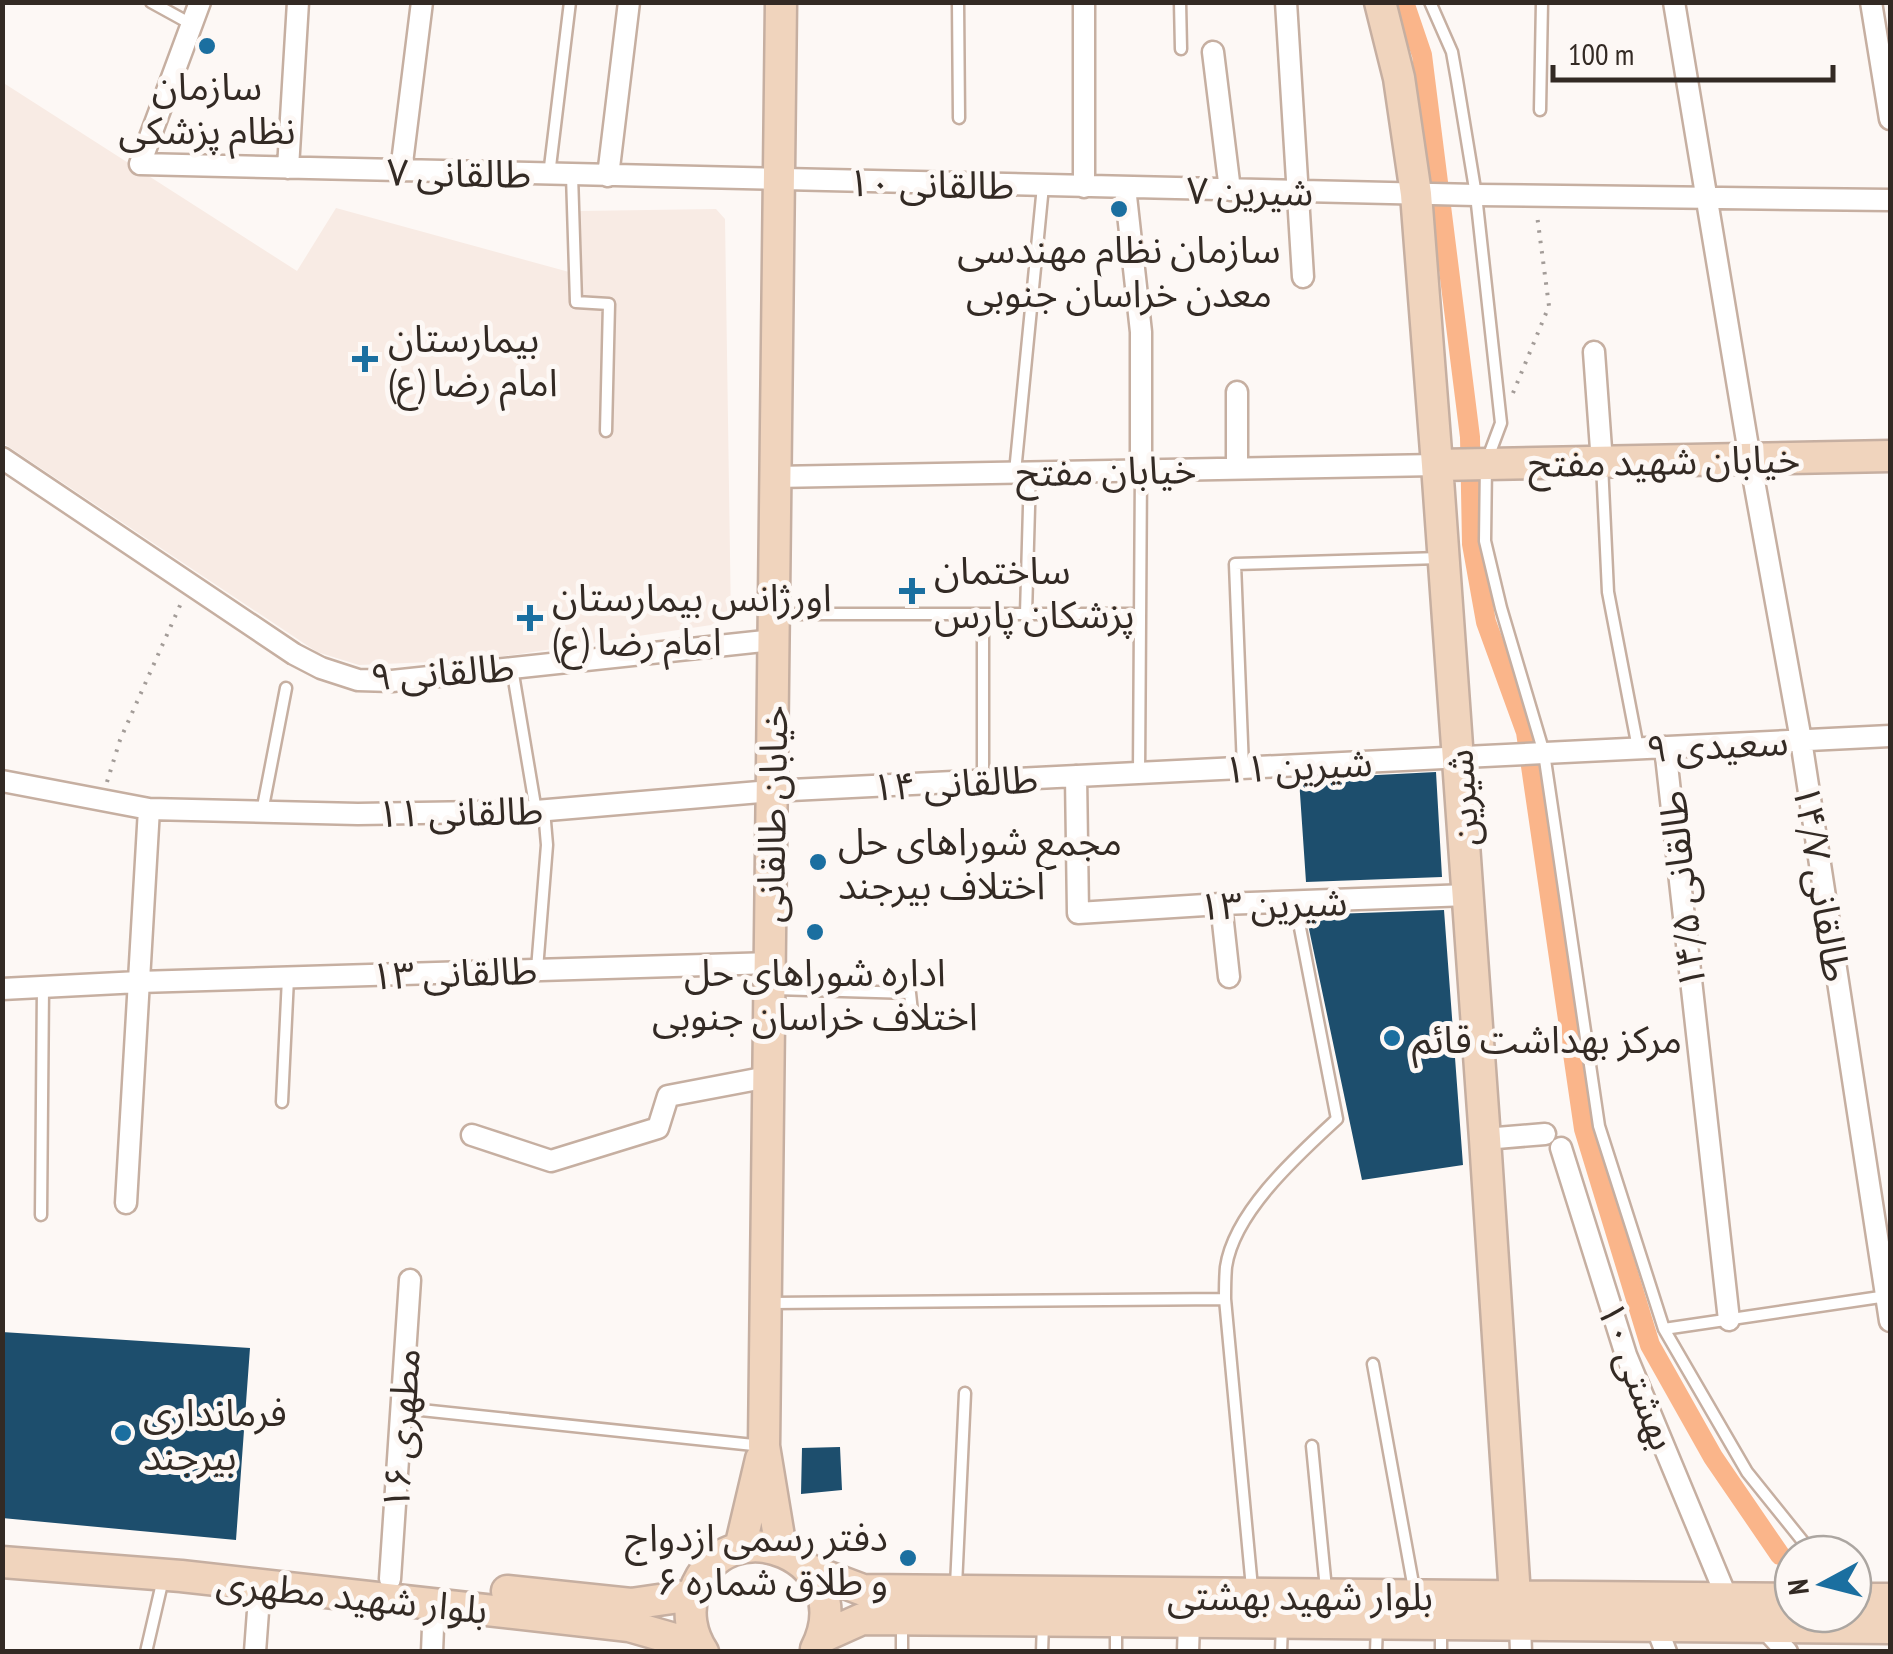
<svg xmlns="http://www.w3.org/2000/svg" width="1893" height="1654" font-family="'PT Sans Narrow','Noto Sans Arabic',sans-serif">
<style>
.built{fill:#f8ebe4}
.lines{fill:none;stroke-linecap:round;stroke-linejoin:round}
.canal{stroke:#fab58a;stroke-width:20}
.building{fill:#1d4e6d}
.lane-casing{stroke:#c6afa1;stroke-width:15}
.street-casing{stroke:#c6afa1;stroke-width:25}
.secondary-casing{stroke:#c6afa1;stroke-width:35}
.path{stroke:#a39c98;stroke-width:4;stroke-dasharray:2.5 8;stroke-linecap:butt}
.lane{stroke:#fff;stroke-width:10}
.street{stroke:#fff;stroke-width:20}
.secondary{stroke:#f0d4bd;stroke-width:30}
.poi-dot{fill:#1b6fa0;stroke:#fdf8f5;stroke-width:4}
.labels{text-anchor:middle;dominant-baseline:central;stroke-width:10;stroke-linejoin:round;paint-order:stroke}
.poi-label{font-size:38px;fill:#332a24;stroke:#fdf8f5;text-anchor:start}
.street-label{font-size:38px;fill:#332a24;stroke:#fdf8f5}
</style>
<rect width="100%" height="100%" fill="#fdf8f5"/>
<path class="built" d="M2,82L297,271L336,208L580,275L579,211L716,209L725,219L731,622L479,660L359,665L317,652L3,443Z"/>
<g class="lines">
<path class="canal" d="M1404,2L1422,55L1470,437L1472,544L1486,622L1526,732L1584,1129L1650,1345L1713,1457L1780,1555"/>
</g>
<path class="building" d="M1436,772L1442,877L1306,882L1299,779Z
M1444,910L1463,1165L1362,1180L1306,915Z
M2,1332L250,1348L236,1540L2,1518Z
M840,1447L842,1490L801,1494L802,1448Z"/>
<g class="lines">
<defs>
<path id="lane" d="M151,2L191,24
M958,2L959,118
M1180,2L1181,49
M1430,2L1452,52L1457,80L1476,195L1501,423L1486,463L1485,541L1501,608L1544,753L1599,1126L1664,1329L1747,1472L1813,1554
M1540,110L1542,2
M549,175L570,2
M572,175L576,302L609,304L606,431
M1602,464L1608,592L1638,748
M1015,472L1043,186
M776,614H1140
M1026,614L1030,472
M512,668L536,811
M1243,768L1235,564L1440,558
M1139,773L1141,469
M983,780V614
M262,812L286,688
M537,969L547,845L544,810
M775,989L910,993L913,1021
M282,1102L288,978
M41,1215L43,987
M771,1303L1225,1299
M1664,1329L1887,1296
M1373,1364L1414,1589
M402,1408L763,1446
M1312,1446L1326,1589
M956,1586L965,1393
M1252,1588L1225,1299C1225,1289 1225,1278 1226,1267C1234,1212 1298,1155 1337,1119L1295,902
M902,1625V1652
M1441,1630V1652
M146,1652L163,1579
M1042,1652L1043,1623
M1116,1652V1622
M1281,1652L1282,1624
M1376,1652L1377,1625"/>
<path id="street" d="M200,2L140,164L1476,195L1890,200
M1286,2L1303,277
M1674,2L1750,459L1801,740L1890,1321
M1871,2L1890,119
M1213,52L1230,190
M288,168L298,2
M401,171L422,2
M608,176L629,2
M1084,187V2
M1125,187L1141,332V469
M1594,352L1602,463
M1237,392V467
M2,458L294,654L321,668L358,680L392,681L773,640
M775,477L1437,465
M1665,747L1729,1320
M1076,776L1078,913L1221,904L1468,895
M2,781L149,809L358,814L536,811L771,791L1890,736
M1221,904L1229,977
M2,989L139,982L769,963
M472,1135L551,1161L658,1128L668,1096L768,1077
M1485,1139L1545,1134
M1561,1148L1626,1355L1727,1598
M126,1203L149,809
M390,1579L410,1280
M1520,1625L1521,1652
M1656,1626L1666,1652
M1764,1627L1787,1652
M255,1652L260,1584
M432,1652L434,1603
M1188,1652L1189,1622"/>
<path id="secondary" d="M781,2L764,1446L781,1549
M1380,2L1399,78L1416,194L1437,465L1485,1139L1515,1596
M1437,465L1890,456
M740,1548L761,1459
M2,1562L181,1576L629,1626L699,1646
M810,1570L863,1590L1793,1599
M507,1591L631,1604L693,1595
M1853,1599H1890
M822,1637L862,1619L1890,1628
M703,1652C691,1634 687,1612 694,1592C726,1502 862,1558 816,1649"/>
</defs>
<use href="#lane" class="lane-casing"/>
<use href="#street" class="street-casing"/>
<use href="#secondary" class="secondary-casing"/>
<path class="path" d="M1513,393L1549,306L1537,215
M107,782L120,740L182,601"/>
<use href="#lane" class="lane"/>
<use href="#street" class="street"/>
<use href="#secondary" class="secondary"/>
</g>
<g class="poi-dot">
<circle cx="207" cy="46" r="10"/>
<circle cx="1119" cy="209" r="10"/>
<path d="M360 344h10v10h10v10h-10v10h-10v-10h-10v-10h10z"/>
<path d="M907 576h10v10h10v10h-10v10h-10v-10h-10v-10h10z"/>
<path d="M525 603h10v10h10v10h-10v10h-10v-10h-10v-10h10z"/>
<circle cx="818" cy="862" r="10"/>
<circle cx="815" cy="932" r="10"/>
<circle cx="1392" cy="1038" r="10"/>
<circle cx="123" cy="1433" r="10"/>
<circle cx="908" cy="1558" r="10"/>
</g>
<g class="labels">
<g class="poi-label">
<text x="207" y="85" text-anchor="middle">سازمان<tspan x="207" dy="44">نظام پزشکی</tspan></text>
<text x="1119" y="248" text-anchor="middle">سازمان نظام مهندسی<tspan x="1119" dy="44">معدن خراسان جنوبی</tspan></text>
<text x="388" y="337">بیمارستان<tspan x="388" dy="44">امام رضا (ع)</tspan></text>
<text x="934" y="569">ساختمان<tspan x="934" dy="44">پزشکان پارس</tspan></text>
<text x="552" y="596">اورژانس بیمارستان<tspan x="552" dy="44">امام رضا (ع)</tspan></text>
<text x="838" y="840">مجمع شوراهای حل<tspan x="838" dy="44">اختلاف بیرجند</tspan></text>
<text x="815" y="971" text-anchor="middle">اداره شوراهای حل<tspan x="815" dy="44">اختلاف خراسان جنوبی</tspan></text>
<text x="1412" y="1038">مرکز بهداشت قائم</text>
<text x="143" y="1411">فرمانداری<tspan x="143" dy="44">بیرجند</tspan></text>
<text x="888" y="1536" text-anchor="end">دفتر رسمی ازدواج<tspan x="888" dy="44">و طلاق شماره ۶</tspan></text>
</g>
<g class="street-label">
<text transform="translate(459 172) rotate(1)">طالقانی ۷</text>
<text transform="translate(931 183) rotate(1)">طالقانی ۱۰</text>
<text transform="translate(1250 190) rotate(1)">شیرین ۷</text>
<text transform="translate(1664 460) rotate(-1)">خیابان شهید مفتح</text>
<text transform="translate(1106 470) rotate(-1)">خیابان مفتح</text>
<text transform="translate(442 671) rotate(-4)">طالقانی ۹</text>
<text transform="translate(1717 744) rotate(-3)">سعیدی ۹</text>
<text transform="translate(1298 765) rotate(-3)">شیرین ۱۱</text>
<text transform="translate(955 782) rotate(-3)">طالقانی ۱۴</text>
<text transform="translate(1461 798) rotate(-94)">شیرین</text>
<text transform="translate(460 811) rotate(-1)">طالقانی ۱۱</text>
<text transform="translate(771 814) rotate(-89)">خیابان طالقانی</text>
<text transform="translate(1823 883) rotate(81)">طالقانی ۱۴/۷</text>
<text transform="translate(1681 890) rotate(-96)">طالقانی ۱۴/۵</text>
<text transform="translate(1273 903) rotate(-2)">شیرین ۱۳</text>
<text transform="translate(454 972) rotate(-2)">طالقانی ۱۳</text>
<text transform="translate(1638 1375) rotate(69)">بهشتی ۱۰</text>
<text transform="translate(400 1429) rotate(-86)">مطهری ۱۶</text>
<text transform="translate(352 1595) rotate(6)">بلوار شهید مطهری</text>
<text x="1300" y="1595">بلوار شهید بهشتی</text>
</g>
</g>
<rect width="1893" height="1654" fill="none" stroke="#332a24" stroke-width="10"/>
<g transform="translate(1823 1584) rotate(263)"><circle r="48" fill="#fdf8f5" stroke="#aca6a1" stroke-width="2.5"/>
<path d="M0-8L18 38L0 25L-18 38Z" fill="#1b6fa0"/>
<text y="-15" font-size="28" font-weight="bold" text-anchor="middle" fill="#332a24">N</text>
</g>
<path d="M1553 65v15h280v-15" fill="none" stroke="#332a24" stroke-width="5"/>
<text x="1568" y="65" font-size="30" fill="#332a24" stroke="#fdf8f5" stroke-width="8" paint-order="stroke">100 m</text>
</svg>
